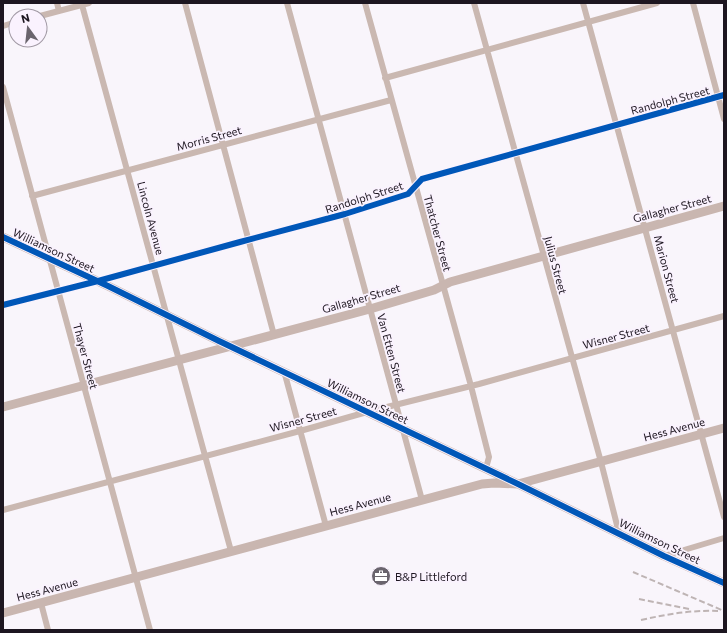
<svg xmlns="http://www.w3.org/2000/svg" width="727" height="633" font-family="Commissioner,sans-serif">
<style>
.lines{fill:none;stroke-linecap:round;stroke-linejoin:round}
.street{stroke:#cab8b1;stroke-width:6}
.secondary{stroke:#c9b6b0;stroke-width:9}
.rail{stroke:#beb4b4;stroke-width:2;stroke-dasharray:6 3;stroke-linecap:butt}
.cycleway-casing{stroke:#faf2fe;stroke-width:8}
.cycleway{stroke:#0057b8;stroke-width:6}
.labels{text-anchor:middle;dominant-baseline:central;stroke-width:3.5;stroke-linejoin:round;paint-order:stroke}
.street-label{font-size:11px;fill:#1d1620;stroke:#faf2fe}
.poi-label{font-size:11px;fill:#1d1620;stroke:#faf2fe;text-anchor:start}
</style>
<rect width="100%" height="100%" fill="#f9f5fb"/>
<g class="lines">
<path class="street" d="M57,3L59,11
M185,3L274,335
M287,3L422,500
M365,3L471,386L489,457L486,468
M474,3L601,462L619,533
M583,3L724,517
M693,3L724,119
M82,5L231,551
M40,16L89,3
M3,26L16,22
M385,78L657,3
M3,87L150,630
M32,196L391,100
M3,305L98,281L240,242L345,214L408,194L422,179L724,95
M284,371L326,526
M3,510L300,431L367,412L479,384L724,316
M664,556L724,538
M41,603L48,630"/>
<path class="secondary" d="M3,237L108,286L219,341L518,484L664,556L724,583
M3,407L370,309L434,290L450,282L724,206
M3,613L482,484L494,483L518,484L724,428"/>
<path class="rail" d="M633,572L724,611
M639,599L689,609
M641,620C668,614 691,610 718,611"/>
<defs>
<path id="cycleway" d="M3,237L108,286L219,341L518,484L664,556L724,583
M3,305L98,281L240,242L345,214L408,194L422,179L724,95"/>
</defs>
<use href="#cycleway" class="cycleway-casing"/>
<use href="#cycleway" class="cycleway"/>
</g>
<defs>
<symbol id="office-disc" viewBox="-11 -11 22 22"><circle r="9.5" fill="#6a646d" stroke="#faf2fe"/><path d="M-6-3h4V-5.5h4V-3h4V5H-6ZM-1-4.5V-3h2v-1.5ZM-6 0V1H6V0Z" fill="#fff"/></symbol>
</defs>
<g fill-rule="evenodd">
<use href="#office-disc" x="370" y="565" width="22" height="22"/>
</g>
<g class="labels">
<g class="street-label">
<text transform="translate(670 100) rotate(-15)">Randolph Street</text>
<text transform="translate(209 138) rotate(-15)">Morris Street</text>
<text transform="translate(364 197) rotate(-18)">Randolph Street</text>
<text transform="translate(672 208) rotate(-15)">Gallagher Street</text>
<text transform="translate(151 218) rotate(75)">Lincoln Avenue</text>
<text transform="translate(438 233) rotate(75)">Thatcher Street</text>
<text transform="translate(54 250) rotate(25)">Williamson Street</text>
<text transform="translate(556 265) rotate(75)">Julius Street</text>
<text transform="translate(667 269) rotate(75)">Marion Street</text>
<text transform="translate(361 298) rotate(-16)">Gallagher Street</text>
<text transform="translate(616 336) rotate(-15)">Wisner Street</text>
<text transform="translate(392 353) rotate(75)">Van Etten Street</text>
<text transform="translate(86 356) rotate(75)">Thayer Street</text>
<text transform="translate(368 401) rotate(26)">Williamson Street</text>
<text transform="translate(303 419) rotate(-15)">Wisner Street</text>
<text transform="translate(674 429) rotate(-15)">Hess Avenue</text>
<text transform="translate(360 504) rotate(-15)">Hess Avenue</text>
<text transform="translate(660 541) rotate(26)">Williamson Street</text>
<text transform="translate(47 589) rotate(-15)">Hess Avenue</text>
</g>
<g class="poi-label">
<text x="395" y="576">B&amp;P Littleford</text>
</g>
</g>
<rect width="727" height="633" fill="none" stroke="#1d1620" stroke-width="8"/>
<g transform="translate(28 28) rotate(345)"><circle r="19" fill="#faf2fe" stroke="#a29aa5"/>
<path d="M0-3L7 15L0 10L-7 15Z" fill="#6a646d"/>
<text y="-6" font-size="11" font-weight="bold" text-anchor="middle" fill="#1d1620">N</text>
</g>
</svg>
